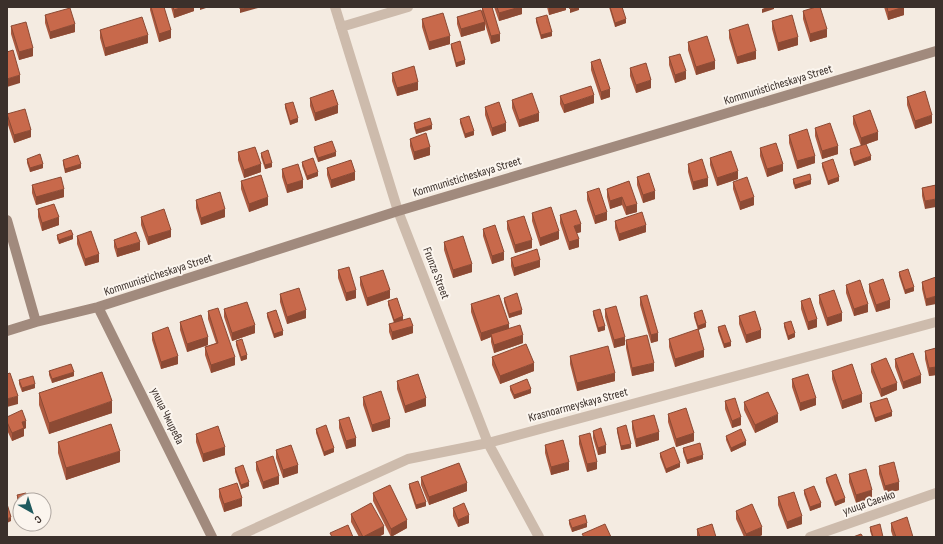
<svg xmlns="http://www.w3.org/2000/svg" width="943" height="544" font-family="'Sofia Sans Condensed',sans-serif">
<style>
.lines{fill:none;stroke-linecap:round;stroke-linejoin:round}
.street{stroke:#cdbbac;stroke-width:10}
.secondary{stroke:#a18a7d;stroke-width:10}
.wall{fill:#ac5a40}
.shaded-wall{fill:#8c4a34}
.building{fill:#c8694b;stroke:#8c4a34}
.labels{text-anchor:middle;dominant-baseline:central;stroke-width:4;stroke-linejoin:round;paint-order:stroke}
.street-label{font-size:12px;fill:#3b302b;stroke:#fbf5ee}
</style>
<rect width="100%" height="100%" fill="#f4ebe1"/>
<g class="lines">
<path class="street" d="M335,7L398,211L488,443L539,537
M341,27L408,7
M236,537L408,459L488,443L936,322
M810,537L936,493"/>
<path class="secondary" d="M7,220L36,322
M98,307L212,537
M7,331L36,322L98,307L398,211L936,51"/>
</g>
<path class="wall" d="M150,7H164L171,38L159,42L150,10Z
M171,7H194V11L174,18Z
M482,7H492L500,41L491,44L485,24V30L461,37L457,24V17L482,12Z
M494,7H522V14L499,21Z
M547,7H566V10L549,15Z
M609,7H622L626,23L615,27Z
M884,7H904V15L888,20Z
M803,11L827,37L810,42L803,19Z
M45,15L75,32L50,39L45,23Z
M536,18L552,36L541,39L536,22Z
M422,19L450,44L429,50L422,27Z
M772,21L798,45L778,51L772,29Z
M11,26L33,56L19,60L11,34Z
M100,30L148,43L105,56L100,38Z
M729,30L756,59L737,64L729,38Z
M688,42L715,69L696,75L688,50Z
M451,44L465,64L456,67L451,48Z
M669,57L686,79L675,83L669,65Z
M591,62L610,97L601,100L591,70Z
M630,68L651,88L636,93L630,76Z
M392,73L418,90L397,96L392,81Z
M560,96L594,103L564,113L560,104Z
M907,97L932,123L915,129L907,105Z
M310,98L338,113L315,121L310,106Z
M512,100L539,121L519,127L512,108Z
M285,104L298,122L290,125L285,108Z
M485,107L506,131L492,136L485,115Z
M7,114L31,137L14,143L7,122Z
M853,116L878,140L861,146L853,124Z
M460,119L474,135L465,138L460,123Z
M414,123L432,129L416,134L414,127Z
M815,128L838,154L822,159L815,136Z
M789,135L815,163L797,169L789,143Z
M410,139L430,155L414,160L410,146Z
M314,147L336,156L318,162L314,151Z
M760,148L783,171L767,177L760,156Z
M850,149L871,160L854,166L850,153Z
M238,152L261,172L244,178L238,160Z
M261,153L272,167L265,169L261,157Z
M710,158L738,179L717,186L710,165Z
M27,159L43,168L30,172L27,163Z
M63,160L81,168L65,173L63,164Z
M302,162L318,176L307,180L302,166Z
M822,163L839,181L828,185L822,167Z
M688,164L708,186L693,190L688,172Z
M327,168L355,180L331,188L327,175Z
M282,169L303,188L287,193L282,177Z
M637,177L655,199L643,203L637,185Z
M793,179L811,184L795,189L793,183Z
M241,181L268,205L249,212L241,189Z
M629,181L637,212L626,215L622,205L610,209L607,197V189Z
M733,182L754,205L740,210L733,189Z
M32,185L64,197L36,205L32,193Z
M936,185L925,209L922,196V188Z
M587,192L607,220L595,224L587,200Z
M196,200L225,217L201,225L196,208Z
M38,209L59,225L42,231L38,217Z
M532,213L559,239L540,246L532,221Z
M560,215L581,232L577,233L579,247L569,250L560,223Z
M141,217L171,237L148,245L141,225Z
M507,221L532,248L515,253L507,229Z
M615,221L646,232L619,241L615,228Z
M483,229L504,260L492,264L483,236Z
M57,235L73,239L59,244L57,239Z
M77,236L99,262L85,266L77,244Z
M114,240L140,250L117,257L114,247Z
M444,242L472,272L453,278L444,250Z
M511,258L540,267L514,276L511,266Z
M338,270L356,298L346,301L338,278Z
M899,272L914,291L905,294L899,276Z
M360,277L390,298L367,306L360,285Z
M936,277L926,306L922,289V282Z
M869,284L890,308L876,312L869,292Z
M846,285L868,312L854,316L846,293Z
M280,294L306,318L287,324L280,302Z
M819,295L842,321L827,326L819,303Z
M640,297L658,341L651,343L640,305Z
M504,298L522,314L509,318L504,302Z
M388,301L403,320L413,333L392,340L389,332V324L394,323L388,305Z
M801,301L817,327L808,330L801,309Z
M471,304L509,328L523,343L494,353L491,342V337L481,341L471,312Z
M224,309L255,333L232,341L224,317Z
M605,309L625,345L614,348L605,317Z
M208,311L235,365L211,373L205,355V347L216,343L208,319Z
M593,311L605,330L598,332L593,315Z
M267,313L283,335L274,338L267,317Z
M694,313L706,327L698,330L694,317Z
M739,316L761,338L746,343L739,324Z
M180,322L208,345L187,352L180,330Z
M784,323L795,337L788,340L784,327Z
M718,327L731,346L724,348L718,331Z
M152,333L178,364L161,369L152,340Z
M669,339L704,357L675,367L669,347Z
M626,340L654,371L632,376L626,348Z
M236,341L247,359L241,361L236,345Z
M936,348V375L929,376L925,359V351Z
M570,356L615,381L577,391L570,364Z
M492,357L534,371L500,384L492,365Z
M895,359L921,383L903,389L895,367Z
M871,364L897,390L881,397L871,372Z
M49,371L74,376L52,383L49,375Z
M832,371L862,402L842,409L832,379Z
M792,379L816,405L800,411L792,387Z
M19,380L35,388L22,392L19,384Z
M397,381L426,406L405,413L397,389Z
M510,386L531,393L514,399L510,390Z
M39,393L112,413L49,434L39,405Z
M363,397L390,427L372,432L363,405Z
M725,401L741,425L732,428L725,409Z
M744,402L778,422L755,433L744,410Z
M870,403L892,416L875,422L870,407Z
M668,414L694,441L676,447L668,422Z
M7,417L26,428L24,429V436L12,441L7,430Z
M339,420L356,446L346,449L339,428Z
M632,421L659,440L636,447L632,429Z
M617,428L631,448L621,450L617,432Z
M316,429L334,452L324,456L316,433Z
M593,431L606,453L598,455L593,438Z
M196,434L225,455L203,462L196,442Z
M579,436L597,469L587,472L579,444Z
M726,436L746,445L731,452L726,440Z
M58,442L120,462L66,480L58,453Z
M545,445L569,470L551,475L545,453Z
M683,448L703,459L687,464L683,452Z
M276,450L298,473L283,478L276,458Z
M660,453L680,467L666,473L660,457Z
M256,462L279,484L263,489L256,470Z
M879,466L899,490L885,494L879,474Z
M235,468L249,486L241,489L235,472Z
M849,474L872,498L856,503L849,482Z
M421,477L467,491L429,505L421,485Z
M826,478L845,502L835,506L826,482Z
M409,484L426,506L416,509L409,488Z
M219,489L242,506L224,512L219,497Z
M804,490L821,507L810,511L804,494Z
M373,493L407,528L391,537L373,501Z
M17,495L20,500V507L17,499Z
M778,497L802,524L787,529L778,505Z
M453,508L469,523L458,527L453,516Z
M736,511L762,535L758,537H744L736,519Z
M351,514L384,534L378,537H359L351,522Z
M569,520L587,527L572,532L569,524Z
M891,523L913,537H893L891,531Z
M870,527L883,537H872L870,531Z
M697,529L716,537H697Z"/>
<path class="shaded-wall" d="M183,7H194V11L174,18V10Z
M200,7H209L200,10Z
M248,7H258V8L240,13V9Z
M520,7H522V14L499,21V13Z
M549,7H566V10L549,15Z
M578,7H579V10L570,13V9Z
M767,7H774V9L762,13V9Z
M904,7V15L888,20V12Z
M626,19V23L615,27V23Z
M485,22V30L461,37V29Z
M75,24V32L50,39V32Z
M827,29V37L810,42V34Z
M171,30V38L159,42V34Z
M552,32V36L541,39V35Z
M500,34V41L491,44V36Z
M148,35V43L105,56V48Z
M450,36V44L429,50V42Z
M798,37V45L778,51V43Z
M33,48V56L19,60V52Z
M756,51V59L737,64V57Z
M465,60V64L456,67V63Z
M715,61V69L696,75V67Z
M686,71V79L675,83V75Z
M20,75V83L7,87V79Z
M651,80V88L636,93V85Z
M418,82V90L397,96V88Z
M610,89V97L601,100V92Z
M594,95V103L564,113V105Z
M338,105V113L315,121V113Z
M539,113V121L519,127V120Z
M932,115V123L915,129V121Z
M298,118V122L290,125V121Z
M506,123V131L492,136V128Z
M432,125V129L416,134V130Z
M31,130V137L14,143V135Z
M474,131V135L465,138V134Z
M878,132V140L861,146V138Z
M838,146V154L822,159V151Z
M430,147V155L414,160V152Z
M336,152V156L318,162V158Z
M815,156V163L797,169V161Z
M871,156V160L854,166V162Z
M272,163V167L265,169V165Z
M43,164V168L30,172V168Z
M81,164V168L65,173V169Z
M261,164V172L244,178V170Z
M783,164V171L767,177V169Z
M738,171V179L717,186V178Z
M318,172V176L307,180V176Z
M355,172V180L331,188V180Z
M839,177V181L828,185V181Z
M708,178V186L693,190V182Z
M303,180V188L287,193V185Z
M811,180V184L795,189V185Z
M64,189V197L36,205V197Z
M655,191V199L643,203V195Z
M268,197V205L249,212V204Z
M622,197V205L610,209V201Z
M754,197V205L740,210V202Z
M936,199V207L925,209V201Z
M637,204V212L626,215V207Z
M225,209V217L201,225V218Z
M607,212V220L595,224V216Z
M59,217V225L42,231V223Z
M581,224V232L574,234V226Z
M646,225V232L619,241V234Z
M171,230V237L148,245V237Z
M559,231V239L540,246V238Z
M73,235V239L59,244V240Z
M579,239V247L569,250V242Z
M532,240V248L515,253V245Z
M140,242V250L117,257V249Z
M504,252V260L492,264V256Z
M99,254V262L85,266V259Z
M540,260V267L514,276V268Z
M472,264V272L453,278V270Z
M914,287V291L905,294V290Z
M356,290V298L346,301V293Z
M390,290V298L367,306V298Z
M936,296V304L926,306V299Z
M890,300V308L876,312V305Z
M868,304V312L854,316V309Z
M306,310V318L287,324V317Z
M522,310V314L509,318V314Z
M842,313V321L827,326V318Z
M403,316V320L394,324V320Z
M817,319V327L808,330V322Z
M706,323V327L698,330V326Z
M509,324V331L491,334V337L481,341V333Z
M255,325V333L232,341V333Z
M413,326V333L392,340V332Z
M605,326V330L598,332V328Z
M761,330V338L746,343V335Z
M283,331V335L274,338V334Z
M658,333V341L651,343V335Z
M795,333V337L788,340V336Z
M523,335V343L494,353V345Z
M208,337V345L187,352V344Z
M625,337V345L614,348V340Z
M731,342V346L724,348V344Z
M704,350V357L675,367V359Z
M247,355V359L241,361V357Z
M178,356V364L161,369V362Z
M235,357V365L211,373V365Z
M534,363V371L500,384V376Z
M654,363V371L632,376V368Z
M936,367V375L929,376V368Z
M74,372V376L52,383V379Z
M615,373V381L577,391V383Z
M921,375V383L903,389V382Z
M897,383V390L881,397V389Z
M35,384V388L22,392V388Z
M531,389V393L514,399V395Z
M862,394V402L842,409V401Z
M18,396V404L7,407V399Z
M426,398V406L405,413V406Z
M816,398V405L800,411V403Z
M112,401V413L49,434V423Z
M892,412V416L875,422V418Z
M778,414V422L755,433V425Z
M741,417V425L732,428V421Z
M390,419V427L372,432V425Z
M26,421V428L24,429V436L12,441V433L22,422Z
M659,432V440L636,447V439Z
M694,433V441L676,447V439Z
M356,438V446L346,449V441Z
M746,441V445L731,452V448Z
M631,444V448L621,450V446Z
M606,445V453L598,455V448Z
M225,447V455L203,462V454Z
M334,448V452L324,456V452Z
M120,451V462L66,480V468Z
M703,455V459L687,464V460Z
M569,462V470L551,475V467Z
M597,462V469L587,472V464Z
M680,463V467L666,473V469Z
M298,465V473L283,478V470Z
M279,476V484L263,489V482Z
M249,482V486L241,489V485Z
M899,482V490L885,494V486Z
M467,483V491L429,505V497Z
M872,490V498L856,503V495Z
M242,498V506L224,512V504Z
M845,498V502L835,506V502Z
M426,502V506L416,509V505Z
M821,503V507L810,511V507Z
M469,515V523L458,527V520Z
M802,516V524L787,529V522Z
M11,517V521L7,523V519Z
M407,520V528L391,537V529Z
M587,523V527L572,532V528Z
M384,526V534L378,537H363Z
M762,527V535L758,537H746V534Z"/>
<path class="building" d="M151,7H164L171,30L159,34Z
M173,7H183L174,10Z
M240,7H248L240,9Z
M482,7H492L500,34L491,36Z
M497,7H520L499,13Z
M569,7H578L570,9Z
M610,7H622L626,19L615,23Z
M816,7H820L827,29L810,34L803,11Z
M887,7H904L888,12Z
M70,8L75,24L50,32L45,15Z
M481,10L485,22L461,29L457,17Z
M443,13L450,36L429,42L422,19Z
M547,15L552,32L541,35L536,18Z
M792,15L798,37L778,43L772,21Z
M142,17L148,35L105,48L100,30Z
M26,22L33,48L19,52L11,26Z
M748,24L756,51L737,57L729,30Z
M707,36L715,61L696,67L688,42Z
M460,41L465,60L456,63L451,44Z
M13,50L20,75L7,79V52Z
M680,54L686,71L675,75L669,57Z
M600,59L610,89L601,92L591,62Z
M646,63L651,80L636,85L630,68Z
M414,66L418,82L397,88L392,73Z
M591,86L594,95L564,105L560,96Z
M333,90L338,105L315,113L310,98Z
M925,91L932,115L915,121L907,97Z
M532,93L539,113L519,120L512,100Z
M293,102L298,118L290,121L285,104Z
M499,102L506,123L492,128L485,107Z
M25,109L31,130L14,135L7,114Z
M870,110L878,132L861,138L853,116Z
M469,116L474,131L465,134L460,119Z
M430,118L432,125L416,130L414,123Z
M830,123L838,146L822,151L815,128Z
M807,129L815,156L797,161L789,135Z
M426,133L430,147L414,152L410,139Z
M332,141L336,152L318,158L314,147Z
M776,143L783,164L767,169L760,148Z
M866,144L871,156L854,162L850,149Z
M255,147L261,164L244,170L238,152Z
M268,150L272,163L265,165L261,153Z
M731,151L738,171L717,178L710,158Z
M40,154L43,164L30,168L27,159Z
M78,155L81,164L65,169L63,160Z
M313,158L318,172L307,176L302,162Z
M702,159L708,178L693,182L688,164Z
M833,159L839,177L828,181L822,163Z
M351,160L355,172L331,180L327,168Z
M298,164L303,180L287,185L282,169Z
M649,173L655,191L643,195L637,177Z
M810,174L811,180L795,185L793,179Z
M261,175L268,197L249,204L241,181Z
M61,177L64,189L36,197L32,185Z
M747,177L754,197L740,202L733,182Z
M629,181L637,204L626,207L622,197L610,201L607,189Z
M936,185V199L925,201L922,188Z
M599,188L607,212L595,216L587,192Z
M220,192L225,209L201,218L196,200Z
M54,204L59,217L42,223L38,209Z
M551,207L559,231L540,238L532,213Z
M164,209L171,230L148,237L141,217Z
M576,210L581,224L574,226L579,239L569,242L560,215Z
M642,212L646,225L619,234L615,221Z
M524,216L532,240L515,245L507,221Z
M495,225L504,252L492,256L483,229Z
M71,230L73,235L59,240L57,235Z
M91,231L99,254L85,259L77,236Z
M136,232L140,242L117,249L114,240Z
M463,236L472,264L453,270L444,242Z
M537,249L540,260L514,268L511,258Z
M349,267L356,290L346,293L338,270Z
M908,269L914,287L905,290L899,272Z
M383,270L390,290L367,298L360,277Z
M936,277V296L926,299L922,282Z
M883,279L890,300L876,305L869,284Z
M860,280L868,304L854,309L846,285Z
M299,288L306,310L287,317L280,294Z
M834,290L842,313L827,318L819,295Z
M517,293L522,310L509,314L504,298Z
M499,295L509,324L481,333L471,304Z
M647,295L658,333L651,335L640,297Z
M397,298L403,316L394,320L388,301Z
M810,298L817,319L808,322L801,301Z
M247,302L255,325L232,333L224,309Z
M616,306L625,337L614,340L605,309Z
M218,308L235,357L211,365L205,347L218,343L208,311Z
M600,309L605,326L598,328L593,311Z
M276,310L283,331L274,334L267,313Z
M702,310L706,323L698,326L694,313Z
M755,311L761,330L746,335L739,316Z
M201,315L208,337L187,344L180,322Z
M410,318L413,326L392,332L389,324Z
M791,321L795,333L788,336L784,323Z
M520,325L523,335L494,345L491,334Z
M725,325L731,342L724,344L718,327Z
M168,327L178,356L161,362L152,333Z
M698,329L704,350L675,359L669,339Z
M647,335L654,363L632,368L626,340Z
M242,339L247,355L241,357L236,341Z
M526,344L534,363L500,376L492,357Z
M608,346L615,373L577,383L570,356Z
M936,348V367L929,368L925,351Z
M913,353L921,375L903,382L895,359Z
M886,358L897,383L881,389L871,364Z
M71,364L74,372L52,379L49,371Z
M852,364L862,394L842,401L832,371Z
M102,372L112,401L49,423L39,393Z
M10,373L18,396L7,399V374Z
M418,374L426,398L405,406L397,381Z
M808,374L816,398L800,403L792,379Z
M33,376L35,384L22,388L19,380Z
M527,379L531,389L514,395L510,386Z
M381,391L390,419L372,425L363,397Z
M768,392L778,414L755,425L744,402Z
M735,398L741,417L732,421L725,401Z
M887,398L892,412L875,418L870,403Z
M686,408L694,433L676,439L668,414Z
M22,410L26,421L22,422L24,428L12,433L7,422V417Z
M654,415L659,432L636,439L632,421Z
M349,417L356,438L346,441L339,420Z
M111,424L120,451L66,468L58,442Z
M326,425L334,448L324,452L316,429Z
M626,425L631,444L621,446L617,428Z
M218,426L225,447L203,454L196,434Z
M601,428L606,445L598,448L593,431Z
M741,429L746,441L731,448L726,436Z
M590,433L597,462L587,464L579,436Z
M563,440L569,462L551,467L545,445Z
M700,443L703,455L687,460L683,448Z
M291,445L298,465L283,470L276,450Z
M674,447L680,463L666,469L660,453Z
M273,456L279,476L263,482L256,462Z
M894,462L899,482L885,486L879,466Z
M459,463L467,483L429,497L421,477Z
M243,465L249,482L241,485L235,468Z
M866,469L872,490L856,495L849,474Z
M836,474L845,498L835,502L826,478Z
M418,481L426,502L416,505L409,484Z
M237,483L242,498L224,504L219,489Z
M390,485L407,520L391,529L373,493Z
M814,486L821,503L810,507L804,490Z
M794,492L802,516L787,522L778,497Z
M26,493L29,500H20V503L17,495Z
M371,503L384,526L363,537L351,514Z
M464,503L469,515L458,520L453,508Z
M7,504L11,517L7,519Z
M752,504L762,527L746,534L736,511Z
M585,515L587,523L572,528L569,520Z
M907,517L913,537H896L891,523Z
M605,524L611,537H584L582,534Z
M712,524L716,537H700L697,529Z
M880,524L883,537H873L870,527Z
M348,525L353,537H332L330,533Z
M861,534L863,537H853Z"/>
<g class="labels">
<g class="street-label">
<text transform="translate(778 85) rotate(-17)">Kommunisticheskaya Street</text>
<text transform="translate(467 177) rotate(-17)">Kommunisticheskaya Street</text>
<text transform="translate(436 273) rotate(69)">Frunze Street</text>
<text transform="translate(158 275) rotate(-18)">Kommunisticheskaya Street</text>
<text transform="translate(578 405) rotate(-15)">Krasnoarmeyskaya Street</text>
<text transform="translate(167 416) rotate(64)">улица Чмирева</text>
<text transform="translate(869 503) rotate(-19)">улица Саенко</text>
</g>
</g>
<rect width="943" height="544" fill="none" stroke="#3b302b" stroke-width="16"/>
<g transform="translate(32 512) rotate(141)"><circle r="19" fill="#fbf5ee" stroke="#aea6a0"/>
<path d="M0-3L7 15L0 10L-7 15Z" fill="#1f5a5e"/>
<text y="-6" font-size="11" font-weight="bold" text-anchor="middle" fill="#3b302b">С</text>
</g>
</svg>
